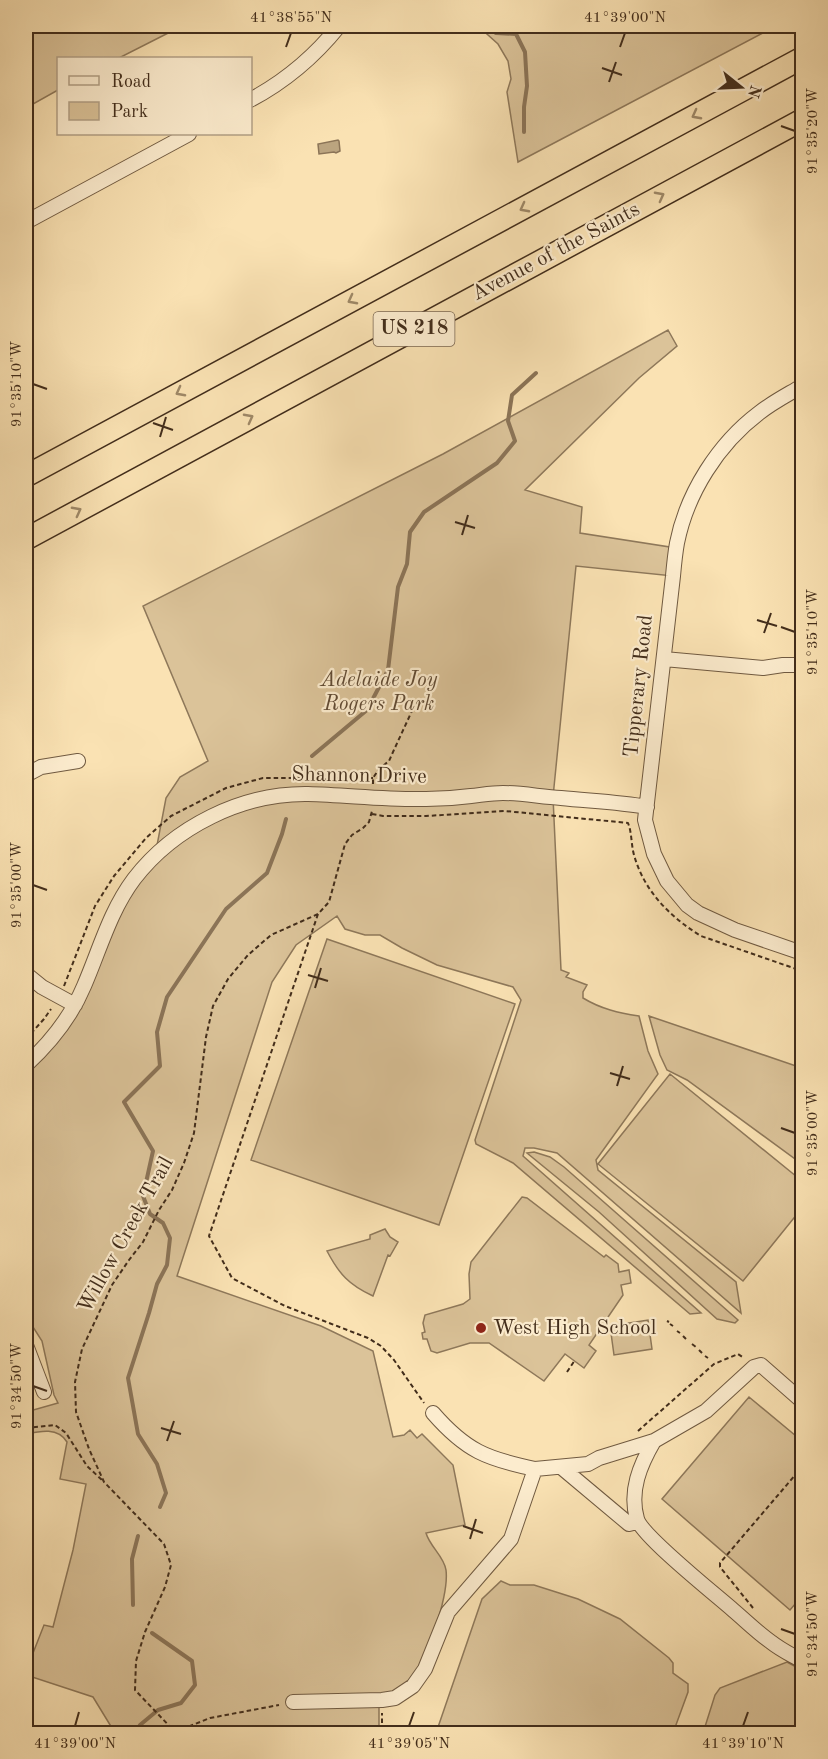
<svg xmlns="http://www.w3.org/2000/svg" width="828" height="1759" font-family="'Old Standard TT',serif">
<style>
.green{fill:#dbc399;stroke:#8e785a;stroke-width:1.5}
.water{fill:#bba47f;stroke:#8b7457;stroke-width:1.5}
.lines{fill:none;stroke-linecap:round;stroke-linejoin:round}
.stream{stroke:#8b7457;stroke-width:4}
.minor-casing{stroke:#705a41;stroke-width:16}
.highway-casing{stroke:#422d1b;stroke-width:24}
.path{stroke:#422d1b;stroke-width:2;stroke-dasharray:4.5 3;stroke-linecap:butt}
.minor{stroke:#fcecce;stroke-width:14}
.highway{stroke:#fae2b3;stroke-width:21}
.oneway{stroke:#9e8867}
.ticks{fill:none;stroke:#422d1b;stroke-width:2}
.poi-dot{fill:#8f2418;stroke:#fcecce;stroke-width:2}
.labels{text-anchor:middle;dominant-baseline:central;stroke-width:4.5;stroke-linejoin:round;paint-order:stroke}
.shield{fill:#fcecce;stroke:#7a6651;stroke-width:1.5}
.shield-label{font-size:20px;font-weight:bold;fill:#422d1b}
.street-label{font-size:21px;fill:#422d1b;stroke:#fcecce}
.park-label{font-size:21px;font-style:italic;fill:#614b34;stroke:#fcecce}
.poi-label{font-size:21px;fill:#422d1b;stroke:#fcecce;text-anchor:start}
.neatline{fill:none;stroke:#422d1b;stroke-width:2}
.ticks-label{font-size:15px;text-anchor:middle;fill:#422d1b}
</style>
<rect width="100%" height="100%" fill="#fae2b3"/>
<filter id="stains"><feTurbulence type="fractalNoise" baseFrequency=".00333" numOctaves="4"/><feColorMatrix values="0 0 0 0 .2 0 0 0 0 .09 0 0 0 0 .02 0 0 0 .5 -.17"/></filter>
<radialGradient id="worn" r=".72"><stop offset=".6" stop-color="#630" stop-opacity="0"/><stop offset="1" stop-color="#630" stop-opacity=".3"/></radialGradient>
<path class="green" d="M26,26H182L119,58H58V90L26,108Z
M478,26H776L518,162L507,92L511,79L508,61L498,44Z
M668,330L677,346L639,378L525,490L582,507L580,533L676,548L673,576L576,566L553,797L561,970L569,973L566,977L587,985L583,992V998C601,1009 619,1013 639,1016L648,1051L658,1074L596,1160L598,1170L736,1282L741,1313L557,1153L534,1148H525L523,1156L701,1313L690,1314L513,1163L476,1144L475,1140L521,1000L513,987L437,965L402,948L380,935H365L345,929L337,916L296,945L272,982L177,1276L321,1326L373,1351L393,1437L404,1435L410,1430L417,1438L422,1434L453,1465L465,1525L426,1533C430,1547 444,1556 446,1570C449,1594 427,1663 410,1681C402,1689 389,1695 379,1701V1730L289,1731L288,1734L115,1733L93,1697L26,1675V1671L44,1625L53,1627L73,1550L86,1484L60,1479L67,1442C58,1427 40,1431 26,1434V1412L58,1403L54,1395L42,1341L26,1316V1065L59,1029L108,924L155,856L166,798L180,777L208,761L143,606L443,454Z
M327,939L515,1004L439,1225L251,1160Z
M649,1016L802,1068V1164L687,1080L667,1070L660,1055Z
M670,1074L802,1181V1208L743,1281L598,1164Z
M534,1152L550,1157L564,1167L738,1320L735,1323L717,1319L599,1212L527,1153Z
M522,1197L527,1198L604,1257L606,1255L618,1264L619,1272L629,1270L631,1283L621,1285L623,1295L589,1345L596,1351L584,1368L565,1354L544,1381L489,1343H470L437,1353L431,1351L427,1339H423L422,1333L425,1332L423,1323L425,1315L463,1304L470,1299L469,1274L471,1262Z
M385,1229L390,1237L398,1242L390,1256L388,1255L373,1296C349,1285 339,1274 327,1251L370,1239V1235Z
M648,1320L652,1349L614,1355L610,1326Z
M749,1397L802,1441V1596L790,1610L662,1499Z
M501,1581L510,1585H534L578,1599L620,1619L669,1658L673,1663V1673L688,1684V1692L673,1733H436L482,1599Z
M787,1662L802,1670V1733H703L715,1695L720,1688Z"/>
<path class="water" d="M338,140L339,141L340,151L336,153L334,152L319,154L318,144Z"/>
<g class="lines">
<path class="stream" d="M485,26L496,33L516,34L525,52L527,86L524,107V132
M312,756L367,710L388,670L398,587L407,564L410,532L424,512L497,463L515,441L508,421L512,395L536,373
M160,1507L166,1493L157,1464L138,1434L128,1378L149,1313L157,1284L167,1265L170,1238L163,1223L150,1214L143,1196L153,1151L124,1102L160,1066L157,1032L167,997L226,909L267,873L282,834L286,819
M133,1605L132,1559L138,1536
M135,1734L140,1725L158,1710L181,1703L195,1685L192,1661L152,1633"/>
<defs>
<path id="minor" d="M250,100C286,81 314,57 339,26
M26,222L189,134
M802,386C787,395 773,402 759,413C718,444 687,493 677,543C675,554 674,565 673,576L645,820L654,854L667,881L687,905L698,913L735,930L802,953
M664,659L763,668L783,665H802
M26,775L41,767L78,761
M26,974L42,987L75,1005
M26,1065C50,1043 71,1017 84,986C100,949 110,911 134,879C174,827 242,793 308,794C347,795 387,800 426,799C441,799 456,798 471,796C481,795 492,793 503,793C522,793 542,797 561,798C590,801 619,802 647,807
M26,1345L44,1392
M433,1413C466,1451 487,1459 535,1469
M654,1441C640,1465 629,1491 637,1519C642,1536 716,1595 733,1610C746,1621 758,1633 771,1642C781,1650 792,1655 802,1661
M561,1467L629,1524L637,1522
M293,1702L382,1700L395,1698L413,1686L425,1669L448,1612L511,1539L535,1469L588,1464L599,1458L654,1441L706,1411L754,1367L761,1365L802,1401"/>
<path id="highway" d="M26,476L802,58
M26,539L802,120"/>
</defs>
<use href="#minor" class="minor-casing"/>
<use href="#highway" class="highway-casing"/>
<path class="path" d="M373,784V778L379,769L389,761L393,752L417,700
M372,814L383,816H426L505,811L628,823C632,833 631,844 634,855C644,891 670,917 701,936L802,971
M318,914L209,1236L232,1278L285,1306L368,1338L381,1346L394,1360L424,1403
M64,986L95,906L114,876L146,838L171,816L226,788L263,778H373
M26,1039L44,1019L51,1009
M667,1321L669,1322
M670,1324L673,1326
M677,1331L680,1333
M683,1336L686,1339
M692,1344L696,1347
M699,1350L702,1353
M705,1356L708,1358
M567,1372L575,1360
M26,1428L55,1425L66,1433L87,1466L102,1480
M638,1431L714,1364L738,1354L744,1358
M753,1608L720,1567V1563L802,1467
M175,1732L210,1718L279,1705
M177,1734L135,1690L136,1661L145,1632L165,1587L171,1565L164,1544L104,1482L89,1449L76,1412L75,1382L82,1349L112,1285L129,1260L143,1242L159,1210L172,1190L184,1163L194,1133L206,1037L213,1006L228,979L248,955L271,935L318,914L329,902L345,844L352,835L363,828L369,822L372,811
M377,1734L382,1733V1713"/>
<use href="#minor" class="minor"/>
<use href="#highway" class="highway"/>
</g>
<defs><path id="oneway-chevron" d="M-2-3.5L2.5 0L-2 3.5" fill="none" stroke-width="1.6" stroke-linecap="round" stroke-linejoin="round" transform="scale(1.5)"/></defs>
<g class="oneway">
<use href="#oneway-chevron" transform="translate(696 115) rotate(152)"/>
<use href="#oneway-chevron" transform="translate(660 196) rotate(-28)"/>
<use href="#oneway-chevron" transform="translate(524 208) rotate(152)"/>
<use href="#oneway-chevron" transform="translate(352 300) rotate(152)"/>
<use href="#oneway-chevron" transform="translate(180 392) rotate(152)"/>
<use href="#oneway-chevron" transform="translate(249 418) rotate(-28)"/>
<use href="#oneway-chevron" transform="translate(77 511) rotate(-28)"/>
</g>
<path class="ticks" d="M286,47L291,33M620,47L625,33M602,68L622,75M609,82L616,62M781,126L795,131M33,384L47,389M153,423L173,430M160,437L166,417M455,522L475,528M462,535L468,515M757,620L777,626M781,627L795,632M764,633L771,613M33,885L47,890M308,975L328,981M315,988L321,968M610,1073L630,1079M617,1086L623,1066M781,1128L795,1133M33,1386L47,1391M161,1428L181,1434M167,1441L174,1421M463,1526L483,1533M470,1539L476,1519M781,1629L795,1634M75,1726L79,1712M409,1726L414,1712M743,1726L748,1712"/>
<circle class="poi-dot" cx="481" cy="1328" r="6"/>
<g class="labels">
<rect class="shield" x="373.5" y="312" width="81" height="34" rx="4.5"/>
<g class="shield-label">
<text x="414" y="329">US 218</text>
</g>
<g class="street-label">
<text transform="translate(556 252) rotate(-28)">Avenue of the Saints</text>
<text transform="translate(639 686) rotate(-84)">Tipperary Road</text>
<text transform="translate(359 776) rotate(1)">Shannon Drive</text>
<text transform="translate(126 1235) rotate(-61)">Willow Creek Trail</text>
</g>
<g class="park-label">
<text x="379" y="680">Adelaide Joy<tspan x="379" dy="24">Rogers Park</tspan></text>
</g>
<g class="poi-label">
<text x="493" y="1328">West High School</text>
</g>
</g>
<rect width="828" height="1759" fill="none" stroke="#fae2b3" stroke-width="66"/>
<rect x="57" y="57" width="195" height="78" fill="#fcecce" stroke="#b2a086" stroke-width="1.5"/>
<rect x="69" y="76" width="30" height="9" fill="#fcecce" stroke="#b2a086" stroke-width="1.5"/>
<text x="111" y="87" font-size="18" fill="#422d1b">Road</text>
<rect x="69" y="102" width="30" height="18" fill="#dbc399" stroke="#b2a086" stroke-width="1.5"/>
<text x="111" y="117" font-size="18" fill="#422d1b">Park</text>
<g transform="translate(741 87) rotate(108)" stroke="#fcecce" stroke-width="4.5" paint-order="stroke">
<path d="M0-4.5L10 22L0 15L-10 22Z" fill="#422d1b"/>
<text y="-9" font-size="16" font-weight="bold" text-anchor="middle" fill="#422d1b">N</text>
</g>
<rect x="33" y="33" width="762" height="1693" class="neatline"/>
<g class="ticks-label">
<text x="291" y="22">41°38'55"N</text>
<text x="625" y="22">41°39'00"N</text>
<text transform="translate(812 131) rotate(-90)" y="5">91°35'20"W</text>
<text transform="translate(16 384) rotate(-90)" y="5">91°35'10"W</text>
<text transform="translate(812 632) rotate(-90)" y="5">91°35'10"W</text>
<text transform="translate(16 885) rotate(-90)" y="5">91°35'00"W</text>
<text transform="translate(812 1133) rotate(-90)" y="5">91°35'00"W</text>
<text transform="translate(16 1386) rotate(-90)" y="5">91°34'50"W</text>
<text transform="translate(812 1634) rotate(-90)" y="5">91°34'50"W</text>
<text x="75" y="1748">41°39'00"N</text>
<text x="409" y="1748">41°39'05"N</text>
<text x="743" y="1748">41°39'10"N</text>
</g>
<rect width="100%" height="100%" filter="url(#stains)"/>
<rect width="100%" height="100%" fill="url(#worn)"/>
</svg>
